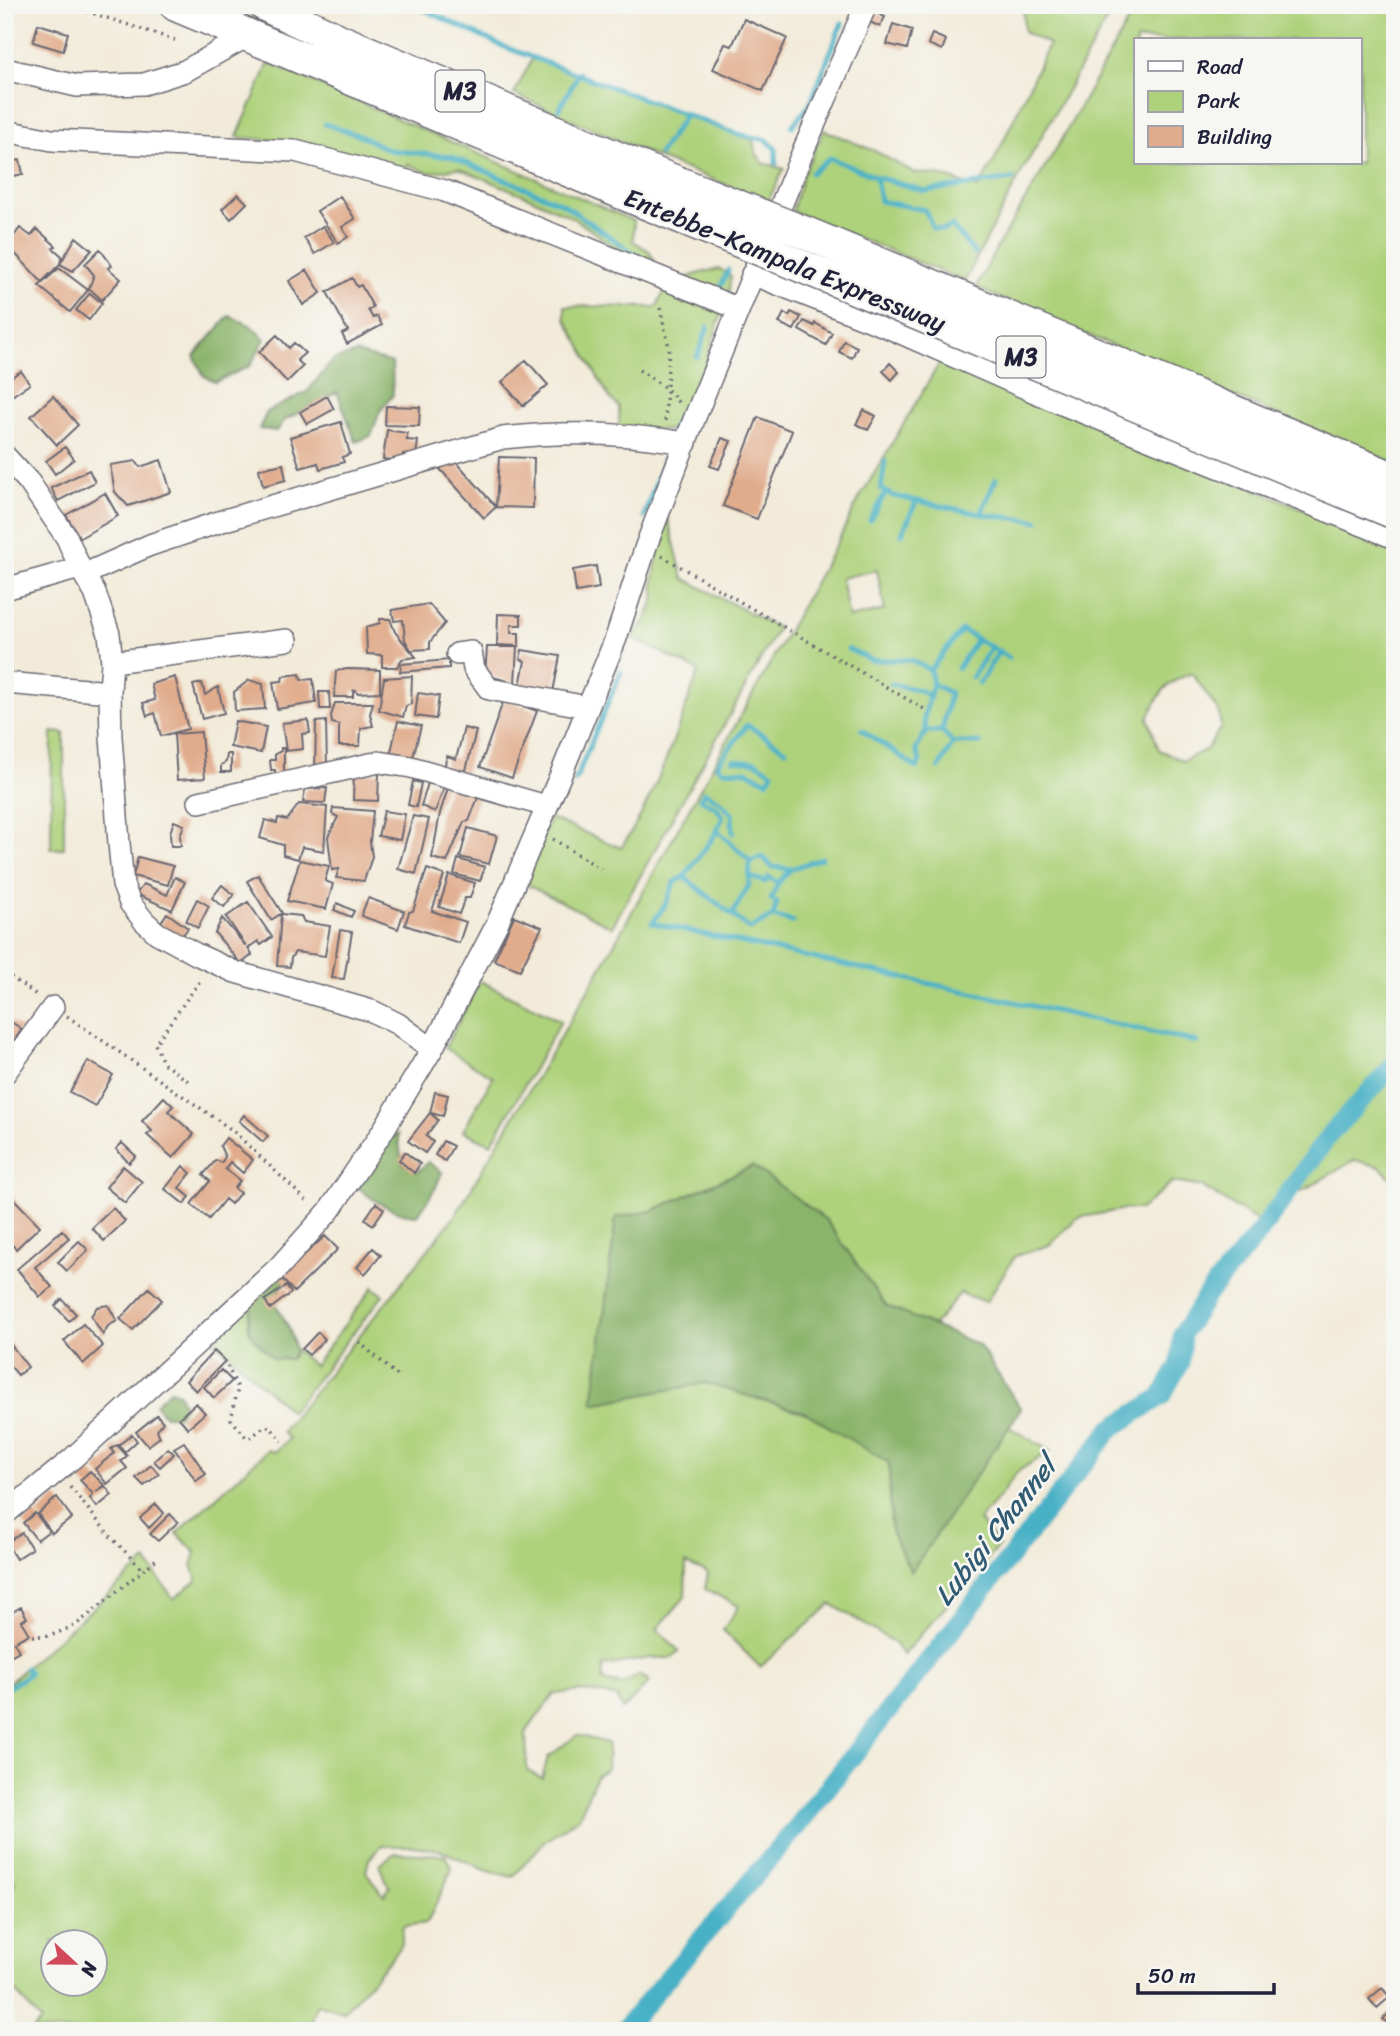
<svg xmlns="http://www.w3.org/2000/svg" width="1400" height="2036" font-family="Sriracha,sans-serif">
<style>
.green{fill:#aed27b;stroke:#687a5b;stroke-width:2;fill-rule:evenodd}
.forest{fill:#8ab46b;stroke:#566b53;stroke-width:2}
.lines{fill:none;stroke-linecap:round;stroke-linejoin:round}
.stream{stroke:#48b1c6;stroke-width:5}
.canal{stroke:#48b1c6;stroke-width:19}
.building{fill:#e1ac8c}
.minor-casing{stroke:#6b6872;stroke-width:24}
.highway-casing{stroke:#6b6872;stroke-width:35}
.path{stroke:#6b6872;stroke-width:3.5;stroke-dasharray:2 5;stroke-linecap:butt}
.minor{stroke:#fff;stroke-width:21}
.highway{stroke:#fff;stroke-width:32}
.highway-bridge-casing{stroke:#6b6872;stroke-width:35;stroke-linecap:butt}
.highway-bridge{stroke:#fff;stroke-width:32}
.labels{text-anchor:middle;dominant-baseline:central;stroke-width:5;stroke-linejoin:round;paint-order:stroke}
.shield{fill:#f6f6f2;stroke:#626272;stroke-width:2}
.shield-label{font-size:24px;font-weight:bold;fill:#22223b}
.street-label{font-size:26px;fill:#22223b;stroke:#f6f6f2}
.water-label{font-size:28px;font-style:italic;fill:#315b73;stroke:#f6f6f2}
</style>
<rect width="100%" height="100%" fill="#f6f6f2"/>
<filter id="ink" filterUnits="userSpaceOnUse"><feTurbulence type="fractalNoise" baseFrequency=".0143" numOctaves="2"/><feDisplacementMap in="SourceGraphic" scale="14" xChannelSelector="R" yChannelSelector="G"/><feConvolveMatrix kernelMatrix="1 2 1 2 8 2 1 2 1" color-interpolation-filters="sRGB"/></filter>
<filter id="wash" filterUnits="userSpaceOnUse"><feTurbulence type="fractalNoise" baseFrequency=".00686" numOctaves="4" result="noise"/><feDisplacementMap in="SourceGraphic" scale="28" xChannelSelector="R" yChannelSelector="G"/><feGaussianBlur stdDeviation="1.57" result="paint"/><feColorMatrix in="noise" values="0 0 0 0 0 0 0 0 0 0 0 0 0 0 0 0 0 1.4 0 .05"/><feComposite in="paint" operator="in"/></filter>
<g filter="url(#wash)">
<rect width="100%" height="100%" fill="#f2ebd9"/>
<path class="green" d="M1023,5H1115L1019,177L965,281L792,211L803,175L824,130L877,152L914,173L939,175L978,188L994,161L1049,44L1024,32Z
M1137,5H1395V464L976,288L998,245L1061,141ZM1136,40H1360V163H1136Z
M533,57L753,140L756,153L763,163L784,169L768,201L663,160L514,94Z
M269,63L634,221L633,241L649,251L655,261L652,266L642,269L597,234L571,217L531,198L458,168L428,173L408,164L403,176L291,142L237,137Z
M720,269L731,276L729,290L684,431L619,428V407L609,397L565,318V306L657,307C663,282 698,272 720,269Z
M942,359L1395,547V1182L1380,1167L1355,1160L1302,1191L1291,1188L1262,1229L1254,1219L1203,1187L1172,1182L1141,1209H1126L1077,1218L1049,1245L1015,1256L986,1302L960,1293L902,1365L1050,1451L1017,1472L1000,1496L979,1520L999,1546L903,1655L893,1642L831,1604L760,1667L723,1630L739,1606L705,1589L708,1573L686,1563L685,1597L657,1629L679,1651L671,1658H651L603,1666V1681L622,1685L639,1675L650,1681L623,1710L617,1697L583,1691L554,1694L526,1732L527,1771L542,1778L548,1757L577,1735L608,1743L607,1769L596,1776L579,1817L544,1842L513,1877L488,1871L440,1850L413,1846H381L369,1859L366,1872L384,1895L390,1887L385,1881L380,1864L395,1853L445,1855L452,1869L427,1923L403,1926L400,1948L344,2012L317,2004L309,2031H32L41,2021L8,1983L5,1984V1911L7,1894L16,1882L5,1874V1686L146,1561L174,1599L197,1580L192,1565L196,1553L177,1533L268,1450L275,1452L289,1439L282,1432L455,1216L598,973L839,539L858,501ZM877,570L885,610L849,618L841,578ZM1192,673L1219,712L1221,727L1207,749L1183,761L1159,750L1148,718C1161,691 1163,684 1192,673ZM52,1941H94V1983H52Z
M668,519L683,578L778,628L612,927L523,883L550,818L621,848C657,795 677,730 699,671L632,638L646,620L655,598L653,584L658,552Z
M52,732L64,733V848L51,849Z
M480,981L561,1021L491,1144L463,1131L493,1077L445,1048Z
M373,1287L383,1295L291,1412L213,1340L248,1307L314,1366Z"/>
<path class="forest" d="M229,316L250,325L265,339L250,366L215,382L203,375L194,356Z
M357,353L392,363L393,395L380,411L371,436L356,442L337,392L285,420L277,431L259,429L267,412L308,391L333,360Z
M398,1134L402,1163L417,1172L428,1162L442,1172L436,1187L418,1215C396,1215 371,1200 356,1185L381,1142Z
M753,1166L826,1220L886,1306L979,1345L1021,1409L911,1572L891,1531L889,1463L806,1413L705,1383L593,1404L616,1217L651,1211Z
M283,1275L286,1280L273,1299L290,1330L295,1351L291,1359H274C244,1329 245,1334 255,1294Z
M170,1390L179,1393L184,1407L178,1416H165L155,1404Z"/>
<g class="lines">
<path class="stream" d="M414,5L502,46L737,134L767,140L776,149V163
M559,109L579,73
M325,124L361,136L389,150L452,157L563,204L645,261
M792,126L810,104L842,23
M659,154L686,114
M811,173L830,158L876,177L925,191L1013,179
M876,177L880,201L925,210L933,228L944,230L952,226L975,254
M722,284L728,270
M697,357L708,327
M672,430L680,414
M885,461L881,489L893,496L981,514L1038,521
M981,514L996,479
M644,517L668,447
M870,520L886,492
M902,534L916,502
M848,649L871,660H911L930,670L933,684L950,693L942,731L953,743H980
M958,668L977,639
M930,670L962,630L1009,658
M972,677L992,647
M891,684L919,690L930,697
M933,684L924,717L926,731H942
M979,684L999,651
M862,730L917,768L920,761L916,750L926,731
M733,760L756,762L773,773L767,781L747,771L722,770L717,765L747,725L786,750
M939,768L953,743
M575,781L621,672
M716,829L750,861L749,885L732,914
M733,833L732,814L720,801L704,792L700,799L716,807L723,817L714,836L684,877L674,883L666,904L652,923L1197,1042
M750,861L763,857L772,867L791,869L822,858
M749,876L765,882L769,877L778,883
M684,877L750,929L773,916L793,922
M773,916L777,902L771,899L778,883L791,869
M5,1690L30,1673L26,1668"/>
<path class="canal" d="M622,2031L796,1828L1112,1428L1161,1397L1180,1363L1182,1334L1209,1292L1259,1233L1330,1134L1395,1064"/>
</g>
<g id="blocks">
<path class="building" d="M875,12L885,17L880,27L870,22Z
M744,19L787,38L763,91L713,69L725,44L732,46Z
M38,24L68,33L63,51L33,42Z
M893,24L912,30L907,49L887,44Z
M932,34L946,40L942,50L928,44Z
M20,160L23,174L9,177L6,163Z
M238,194L247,203L231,219L222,209Z
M340,196L355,219L342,227L348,237L338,243L317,211Z
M323,226L334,242L315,254L304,238Z
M20,228L31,236L37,229L56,246L53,248L62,256L60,264L42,282L7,245Z
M76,237L92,250L73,271L60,264Z
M100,249L112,266L108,268L121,279L102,300L89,288L94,275L85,264Z
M59,268L88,290L70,312L39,286Z
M307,270L321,293L303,305L289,281Z
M352,278L357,287L361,285L373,307L368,310L373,318L377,316L382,325L347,344L342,334L348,331L327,292Z
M90,293L102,303L89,320L76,310Z
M791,312L801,317L794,330L779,323L784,313L789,316Z
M804,321L814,326L815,323L832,333L826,345L799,330Z
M277,335L289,348L294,343L305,353L297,360L303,366L287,382L259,352Z
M844,341L857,347L852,358L839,352Z
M526,360L548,385L523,406L502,382Z
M890,363L899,372L892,380L883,371Z
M21,371L30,384L7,399L5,381Z
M53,396L78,425L57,445L31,416Z
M327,396L334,409L307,424L300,412Z
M386,406L420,407L419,426L385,425Z
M864,410L876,416L868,430L856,424Z
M758,417L792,431L757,519L723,506Z
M341,422L350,454L342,457L344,462L320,469L318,463L300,468L290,437Z
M387,430L407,433V440L418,441L416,456L403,454L402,461L383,459Z
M722,438L731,441L719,469L710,466Z
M65,447L74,459L55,474L46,461Z
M499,457L534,458L533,508L496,507Z
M453,458L496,507L484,518L440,469Z
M161,460L171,492L128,506L115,492L110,465L136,461L140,467Z
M283,464L286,480L263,486L259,469Z
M89,470L95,482L58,501L51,488Z
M105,493L118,516L80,538L66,515Z
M596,566L599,588L576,592L573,570Z
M429,604L445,623L430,642V649L411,650L405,640L403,620L394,621L392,610Z
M498,614L521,615V625H511V633H519V646L497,645Z
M380,619H390L395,632L416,657L402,659L397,667H382V655L367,654L366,627L380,623Z
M487,647H517L515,683L485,675Z
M522,650L560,656L553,692L520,685L525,661L520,659Z
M449,660V668L400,672L401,664Z
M347,669L380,670V692L357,693L356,690L353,691V697H334L336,671Z
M300,674L301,680L313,679L316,703L277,709L273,682L282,681L283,676Z
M412,676L411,704L406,706L403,717L379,710L384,678Z
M175,677L188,729L161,736L155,713L147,716L143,703L155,700L151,684Z
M249,680L263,684L265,709L235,711L234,692Z
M202,683L205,695L218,687L224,713L202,719L193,685Z
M319,692H329L330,709H320Z
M418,693L439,696L436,719L415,716Z
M504,699L537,711L512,778L480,767Z
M335,703H373L370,714L373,726L361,728L360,746H339V725L332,723L331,716Z
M308,720L310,733L302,734L303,749L286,751L282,723Z
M235,721L266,727L261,753L230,747Z
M326,721L327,768L315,771L316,722Z
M398,721L421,726L412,761L390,756Z
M464,728L476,731L465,774L444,768L447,756L456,759Z
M201,732L205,778L177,780L174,734Z
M281,748H284V774L275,775V770H271L270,760H275V754L281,751Z
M227,754H231V772H221V765L226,762Z
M354,772L379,773L378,801L353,800Z
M413,781L421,783L416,807L408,805Z
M428,783L445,785L435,812L421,806Z
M449,785L480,792L469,821L464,822L447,862L432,858L440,813Z
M327,788L325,803L303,802L305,789Z
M299,804L327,807L324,851L302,847L298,859L283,855V845L260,838L265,820L277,823L278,818L287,820Z
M333,808L373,811L370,842L372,857L364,881L336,878L339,869L332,870L328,837L338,817L332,814Z
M384,811L405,814L400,840L378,836Z
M413,816L429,819L416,874L398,869Z
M174,821L184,825L180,836L181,846H171L170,833Z
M468,828L497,836L489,864L460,857Z
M138,857L173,866L168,885L133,876Z
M458,859L485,867L480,881L454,874Z
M300,860L329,866L325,881L333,884L326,909L287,901Z
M427,869L444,875L432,911L466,922L459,943L405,925L409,912L413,911Z
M258,875L282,913L271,920L247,881Z
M449,875L475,883L470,898H465L459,914L439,907Z
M175,877L185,882L172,910L136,894L144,884L167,895Z
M222,885L234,895L224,907L212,898Z
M368,898L404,911L398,929L361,916Z
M197,899L209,906L198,928L186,921Z
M248,902L272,937L261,945L258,941L248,948L252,955L241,964L215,933L222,918L246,946L226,917Z
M337,903L354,911L351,917L334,910Z
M167,913L188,928L180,939L159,925Z
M281,914L301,916L304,922L330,926L325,956L295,952L291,958L290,967L277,966Z
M514,916L542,927L520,970L494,960Z
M340,930L352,932L344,979L332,978Z
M8,1020L22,1029L5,1053V1025Z
M88,1061L113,1075L95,1106L70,1092Z
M435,1092L448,1095L443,1116L430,1113Z
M164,1097L173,1106L168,1111L194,1134L173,1158L147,1135L152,1131L142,1121Z
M430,1113L438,1120L426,1136L433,1142L425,1153L408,1141Z
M244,1115L268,1136L263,1142L239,1121Z
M226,1138L253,1160L243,1173L230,1162L225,1169L240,1181L234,1188L240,1193L231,1204L225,1199L209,1219L191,1204L210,1181L203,1175L216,1160L221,1163L225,1157L220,1146Z
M443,1141L453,1146L445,1161L435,1155Z
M122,1143L136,1156L129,1163L116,1149Z
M405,1152L420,1164L414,1173L399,1160Z
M123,1166L142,1182L125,1203L106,1187Z
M183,1166L191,1173L179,1188L190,1197L184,1204L165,1189Z
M12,1197L40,1226L16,1249L5,1237V1204Z
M376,1203L384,1209L373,1225L365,1219Z
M113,1208L125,1221L104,1241L92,1228Z
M62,1230L69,1238L35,1267L52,1287L40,1297L17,1269Z
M325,1236L338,1249L294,1292L280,1277Z
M79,1241L88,1250L67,1271L58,1262Z
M373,1248L381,1255L365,1274L357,1267Z
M286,1286L291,1293L270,1309L265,1300Z
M149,1288L162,1300L133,1330L120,1319Z
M62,1299L76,1314L69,1321L55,1306Z
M108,1305L117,1321L108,1326L103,1335L91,1316L97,1307Z
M83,1324L103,1346L83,1364L64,1341Z
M318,1332L325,1339L309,1355L302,1349Z
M5,1337L28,1367L18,1375L5,1360Z
M214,1351L225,1361L196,1391L186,1381Z
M221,1370L232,1381L214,1398L204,1387Z
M196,1403L205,1413L188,1428L179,1418Z
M157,1415L163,1422L157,1430L160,1437L148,1446L136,1432Z
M132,1434L137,1441L125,1452L119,1445Z
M184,1442L206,1474L196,1481L174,1448Z
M117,1445L127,1456L121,1461L127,1468L107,1484L95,1469L114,1453L111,1449Z
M168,1448L174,1454L160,1467L154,1461Z
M151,1465L159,1474L144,1486L136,1478Z
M90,1471L104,1485L96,1492L105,1486L112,1495L97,1507L90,1498L93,1494L80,1480Z
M57,1497L72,1518L52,1533L38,1514Z
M156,1504L164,1513L149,1528L140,1518Z
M35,1513L49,1531L37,1540L23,1523Z
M170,1514L178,1522L158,1541L150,1534Z
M22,1533L32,1549L16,1559L6,1543Z
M21,1607L27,1618L21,1621L29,1634L14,1642L19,1651L5,1659V1616Z
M1382,1988L1390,1997L1377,2008L1369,1999Z
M1392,2011L1395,2015V2031L1383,2019Z"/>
</g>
</g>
<g filter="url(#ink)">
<use href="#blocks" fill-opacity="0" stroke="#6b6872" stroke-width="2"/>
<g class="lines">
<defs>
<path id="minor" d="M5,69L77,86L144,84L185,71L249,35
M5,131L52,140L295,151L445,191L739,309
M752,274L887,327L1062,404L1395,538
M5,456L29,482L67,538L80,568L95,593L109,634L112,662L110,692L111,737L119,843L123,885L130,903L144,921L157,933L196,954L235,972L372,1011L398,1024L432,1049
M85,574L150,545L225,520L503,438C562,431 627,433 686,443
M5,589L80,568
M457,654L471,652L474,669L489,689L588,707
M112,662L287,640
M5,683L110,692
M199,802L379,762L411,767L546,806
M5,1073L53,1007
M5,1514L73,1458L278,1268L329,1211L381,1134L432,1049L497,924L564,767L616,638L646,546L695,417L804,149L866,5"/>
<path id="highway" d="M176,5L646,203
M265,5L341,41L656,174"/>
</defs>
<use href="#minor" class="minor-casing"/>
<use href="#highway" class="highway-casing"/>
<path class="path" d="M67,5L175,40
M660,308L669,347L665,421
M639,370C653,380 672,389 680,406
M662,556L924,709
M553,839L601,869
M5,973L38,996
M67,1016L232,1130L310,1204
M188,1081L163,1063L155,1044L202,978
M359,1342L399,1377
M227,1366L238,1388L231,1419L246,1437L250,1438L265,1426L271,1428L282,1441
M70,1487L111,1537L143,1570
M32,1636H50L76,1625L159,1557"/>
<use href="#minor" class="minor"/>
<use href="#highway" class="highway"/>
<defs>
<path id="highway-bridge" d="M656,174L813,236L1395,479
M646,203L877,297L1395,513"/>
</defs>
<use href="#highway-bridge" class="highway-bridge-casing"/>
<use href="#highway-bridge" class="highway-bridge"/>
</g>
</g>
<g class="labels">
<g class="shield">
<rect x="435.5" y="70.5" width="49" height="41" rx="5"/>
<rect x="996.5" y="336.5" width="49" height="41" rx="5"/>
</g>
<g class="shield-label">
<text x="460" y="91">M3</text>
<text x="1021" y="357">M3</text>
</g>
<g class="street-label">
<text transform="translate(785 260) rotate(22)">Entebbe–Kampala Expressway</text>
</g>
<g class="water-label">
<text transform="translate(995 1531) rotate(-52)">Lubigi Channel</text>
</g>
</g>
<rect width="1400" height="2036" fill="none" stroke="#f6f6f2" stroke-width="28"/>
<rect x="1134" y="38" width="228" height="126" fill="#f6f6f2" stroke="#a1a1a9" stroke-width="2"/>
<rect x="1148" y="61" width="35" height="10" fill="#ffffff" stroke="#a1a1a9" stroke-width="2"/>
<text x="1197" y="74" font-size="21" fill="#22223b">Road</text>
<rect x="1148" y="91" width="35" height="21" fill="#aed27b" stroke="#a1a1a9" stroke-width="2"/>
<text x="1197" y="108" font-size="21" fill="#22223b">Park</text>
<rect x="1148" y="126" width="35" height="21" fill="#e1ac8c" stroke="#a1a1a9" stroke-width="2"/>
<text x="1197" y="144" font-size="21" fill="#22223b">Building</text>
<g transform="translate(74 1963) rotate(112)"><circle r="33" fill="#f6f6f2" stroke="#a1a1a9" stroke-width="2"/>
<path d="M0-5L12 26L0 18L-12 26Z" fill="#d1495b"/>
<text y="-10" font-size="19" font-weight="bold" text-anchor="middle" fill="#22223b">N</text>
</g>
<path d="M1138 1983v10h136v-10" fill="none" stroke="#22223b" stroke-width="3.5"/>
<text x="1148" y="1983" font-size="21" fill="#22223b" stroke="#f6f6f2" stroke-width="5" paint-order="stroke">50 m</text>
</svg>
